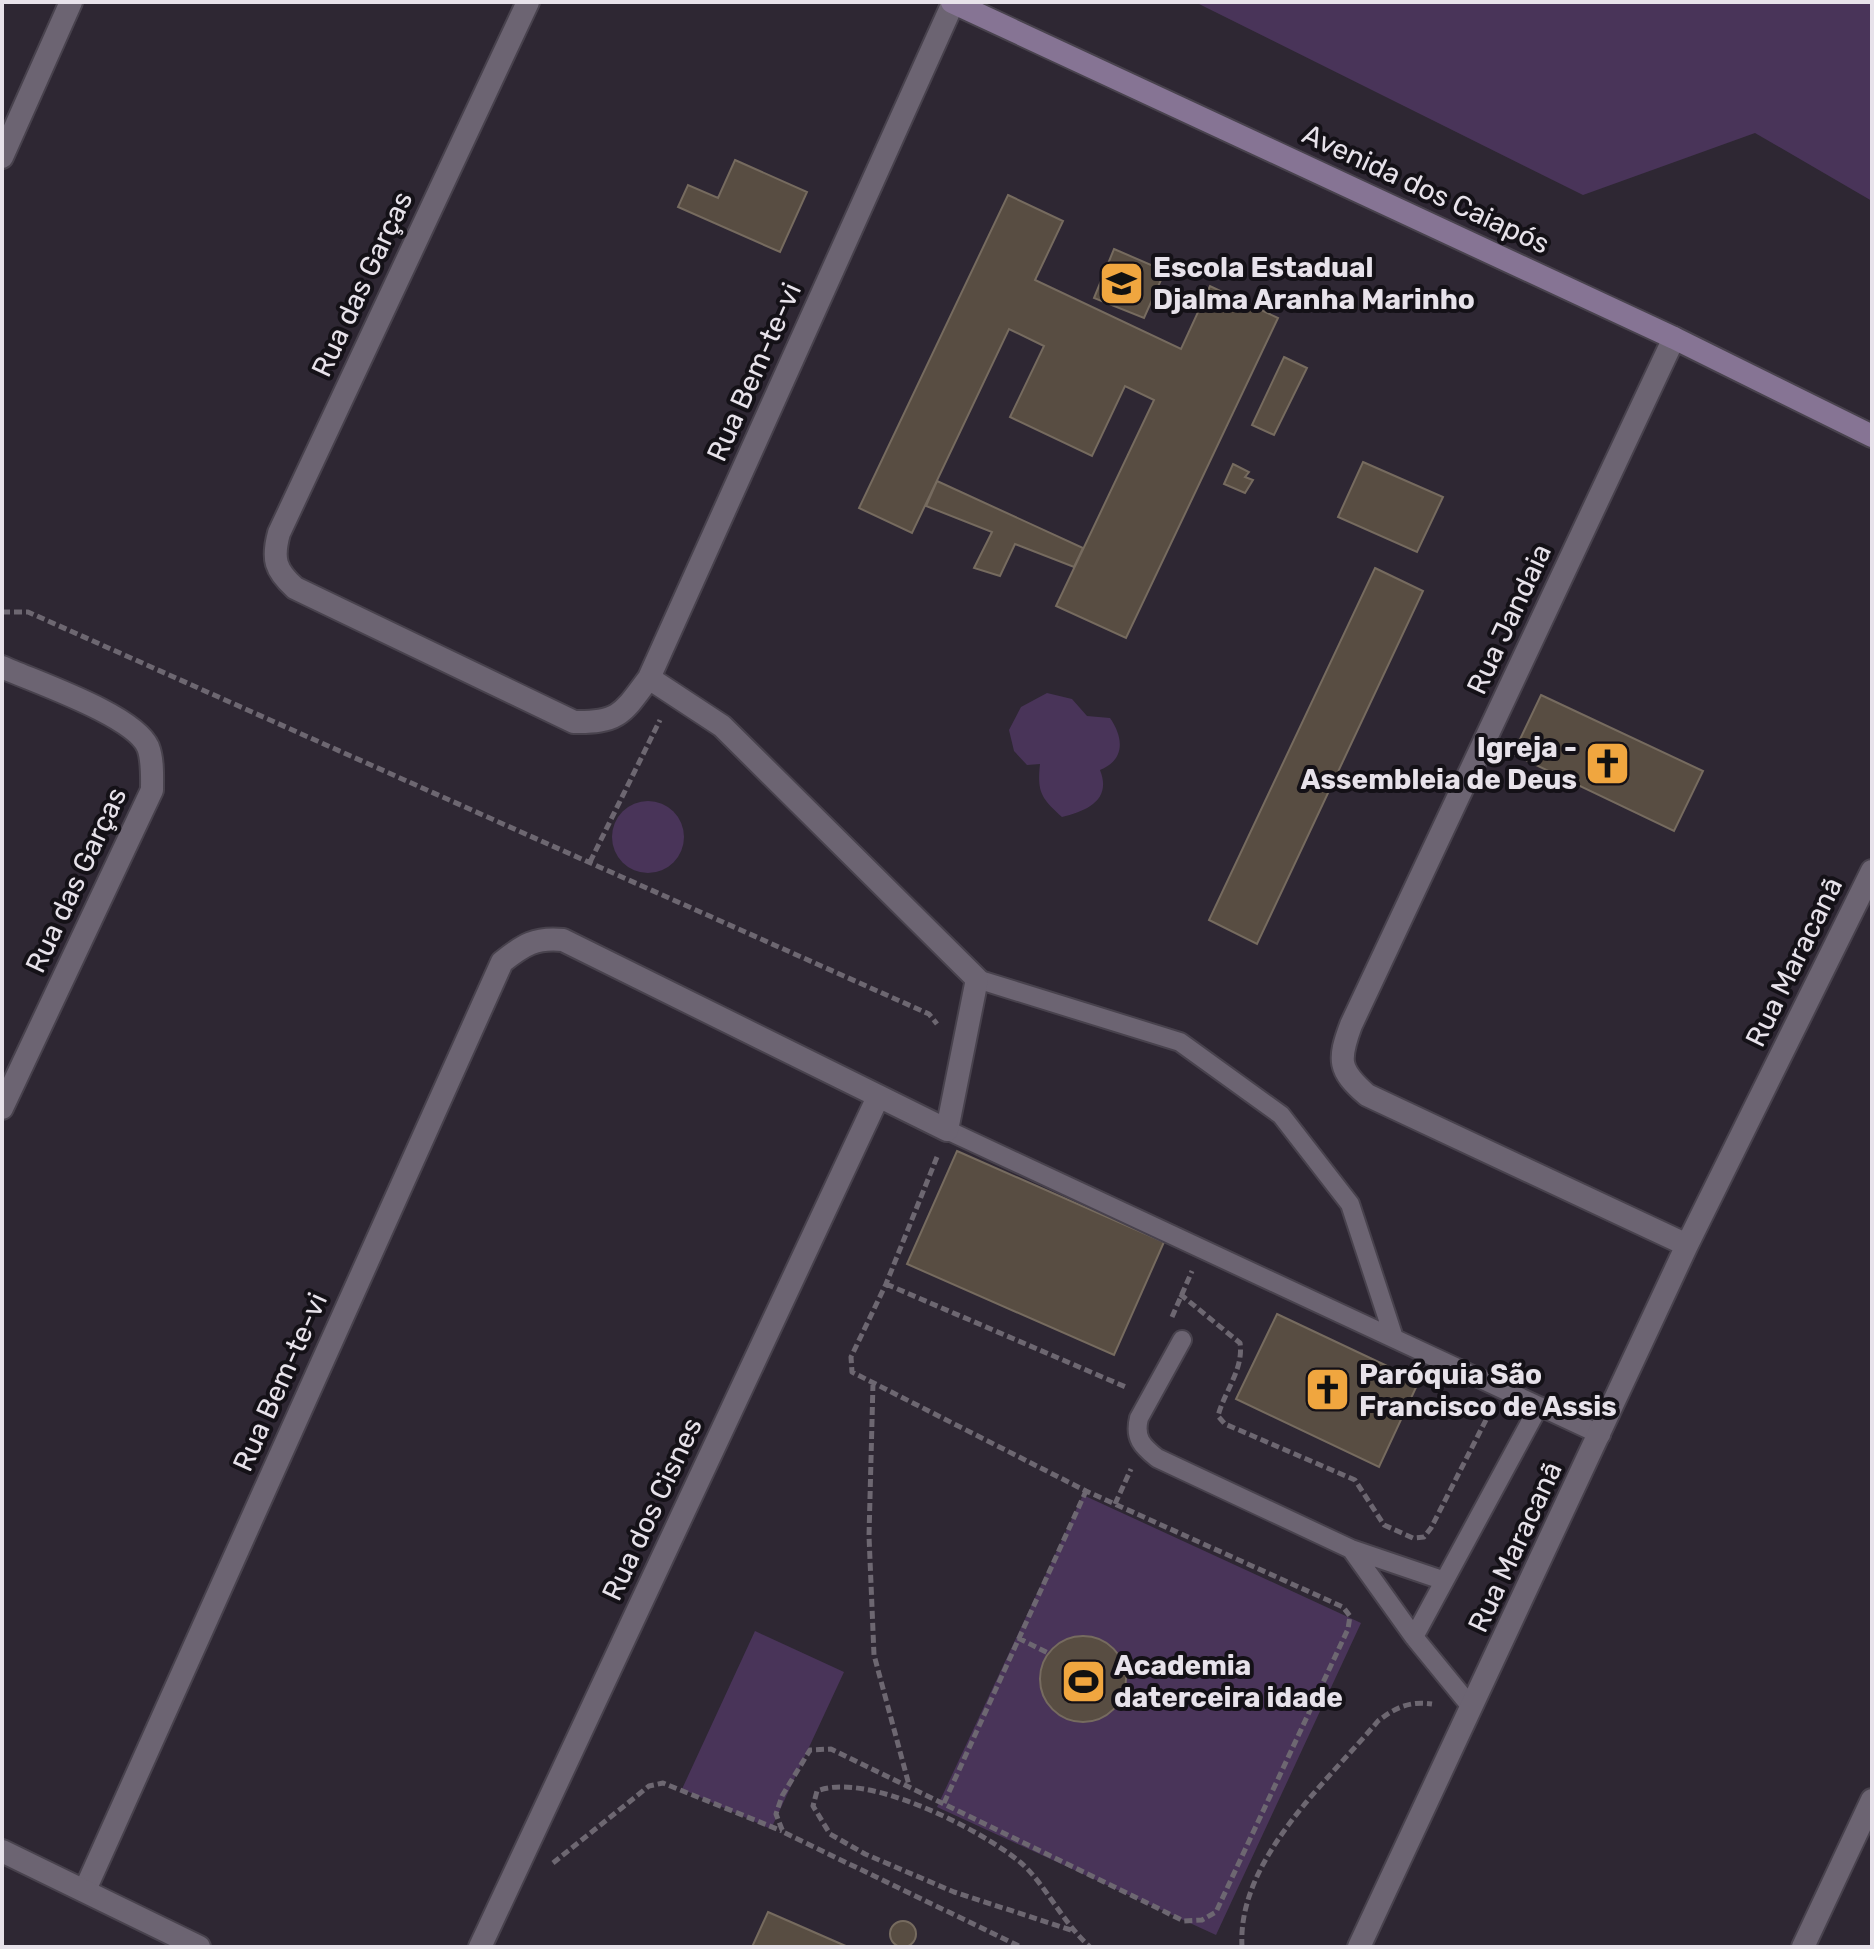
<svg xmlns="http://www.w3.org/2000/svg" width="1874" height="1949" font-family="Rubik,sans-serif">
<style>
.green{fill:#493459}
.building{fill:#584d42;stroke:#766b5f;stroke-width:2}
.lines{fill:none;stroke-linecap:round;stroke-linejoin:round}
.service-casing{stroke:#48424d;stroke-width:22}
.minor-casing{stroke:#48424d;stroke-width:26}
.tertiary-casing{stroke:#48424d;stroke-width:26}
.secondary-casing{stroke:#48424d;stroke-width:26}
.path{stroke:#6d6771;stroke-width:5;stroke-dasharray:8 4;stroke-linecap:butt}
.service{stroke:#6c6472;stroke-width:18}
.minor{stroke:#6c6472;stroke-width:22}
.tertiary{stroke:#6c6472;stroke-width:22}
.secondary{stroke:#867494;stroke-width:22}
.labels{text-anchor:middle;dominant-baseline:central;stroke-width:8;stroke-linejoin:round;paint-order:stroke}
.street-label{font-size:28px;fill:#e7e2ea;stroke:#141117}
.poi-label{font-size:28px;font-weight:bold;fill:#e7e2ea;stroke:#141117;text-anchor:start}
</style>
<rect width="100%" height="100%" fill="#2e2733"/>
<path class="green" d="M1195,2H1872V201L1755,133L1583,195Z
M1047,693L1072,699L1087,716L1110,718C1124,738 1125,760 1100,770C1112,800 1087,811 1062,817C1041,798 1037,792 1040,764L1027,765L1014,751L1009,730L1021,707Z
M612 837a36 36 0 1 1 72 0a36 36 0 1 1-72 0Z
M1083,1495L1361,1623L1216,1935L937,1807Z
M755,1631L844,1672L771,1829L682,1789Z"/>
<path class="building" d="M735,160L807,192L780,252L678,207L688,185L718,198Z
M1008,195L1063,221L1035,280L1181,349L1210,286L1278,318L1126,638L1056,606L1154,400L1125,386L1092,456L1010,417L1044,346L1009,329L912,533L859,508Z
M1114,249L1165,271L1144,318L1094,298Z
M1284,357L1307,368L1274,435L1252,425Z
M1363,462L1443,497L1417,552L1338,517Z
M1233,464L1249,472L1245,477L1253,480L1245,493L1224,484Z
M937,481L1083,548L1074,567L1015,544L1000,576L974,568L992,532L926,506Z
M1375,568L1423,591L1257,944L1209,920Z
M1541,695L1703,771L1674,831L1513,754Z
M957,1151L1164,1242L1114,1355L907,1264Z
M1277,1314L1419,1381L1379,1467L1236,1399Z
M1040 1679a43 43 0 1 1 86 0a43 43 0 1 1-86 0Z
M768,1912L848,1947H752Z
M890 1934a13 13 0 1 1 26 0a13 13 0 1 1-26 0Z"/>
<g class="lines">
<defs>
<path id="service" d="M977,979L1180,1042L1281,1115L1350,1204L1394,1338
M947,1130L1601,1435
M1182,1340L1139,1418C1134,1438 1142,1446 1157,1458L1351,1549L1442,1580
M1351,1549L1414,1637L1472,1708
M1414,1637L1539,1406"/>
<path id="minor" d="M528,2L279,533C272,559 275,570 295,588L574,722C619,723 623,713 649,678L953,3
M2,157L71,2
M1674,338L1351,1025C1338,1060 1338,1070 1367,1095L1687,1245
M2,667C35,682 134,715 148,747C153,760 152,776 152,790L2,1108
M85,1890L502,962C523,945 536,937 563,940L947,1130L977,979L722,726L649,678
M480,1947L878,1097
M1359,1947L1687,1245L1872,871
M1803,1947L1872,1800"/>
<path id="tertiary" d="M2,1851L199,1947"/>
<path id="secondary" d="M952,2L1674,338L1872,436"/>
</defs>
<use href="#service" class="service-casing"/>
<use href="#minor" class="minor-casing"/>
<use href="#tertiary" class="tertiary-casing"/>
<use href="#secondary" class="secondary-casing"/>
<path class="path" d="M2,612H28L929,1014L937,1024
M590,862L660,720
M937,1157L886,1284L851,1357L852,1372L1086,1491L1343,1607L1350,1616L1348,1629L1216,1912L1202,1920L1184,1921L831,1749L810,1750L782,1796L776,1814L783,1832L1021,1947
M886,1284L1128,1388
M1180,1294L1240,1343C1244,1369 1224,1392 1218,1416L1225,1424L1355,1480L1384,1525L1413,1538L1424,1537L1431,1528L1491,1410
M1172,1317L1192,1271
M873,1383L869,1536L874,1655L909,1785
M1115,1504L1131,1469
M1018,1638L1048,1653
M944,1803L1086,1491
M553,1863L649,1786L663,1783L782,1831
M1071,1930L954,1892L865,1854L830,1834L813,1806L817,1791C866,1771 980,1829 1020,1862C1044,1882 1062,1922 1090,1947
M1242,1947C1237,1860 1326,1783 1378,1721C1396,1707 1410,1701 1432,1704"/>
<use href="#service" class="service"/>
<use href="#minor" class="minor"/>
<use href="#tertiary" class="tertiary"/>
<use href="#secondary" class="secondary"/>
</g>
<defs>
<symbol id="school-square" viewBox="-11 -11 22 22"><rect x="-9" y="-9" width="18" height="18" rx="4" fill="#f0a63f" stroke="#141117"/><path d="M0-5L7-2L0 1L-7-2ZM-4 1L0 2.5L4 1V4Q0 6-4 4Z" fill="#111"/></symbol>
<symbol id="church-square" viewBox="-11 -11 22 22"><rect x="-9" y="-9" width="18" height="18" rx="4" fill="#f0a63f" stroke="#141117"/><path d="M-1.2-6h2.4v3.5h3.3v2.4h-3.3V6h-2.4V-.1h-3.3v-2.4h3.3Z" fill="#111"/></symbol>
<symbol id="stadium-square" viewBox="-11 -11 22 22"><rect x="-9" y="-9" width="18" height="18" rx="4" fill="#f0a63f" stroke="#141117"/><path d="M0-5a6.5 5 0 1 0 0 10a6.5 5 0 1 0 0-10ZM-3.5-1.8h7v3.6h-7Z" fill="#111"/></symbol>
</defs>
<g fill-rule="evenodd">
<use href="#school-square" x="1096" y="258" width="51" height="51"/>
<use href="#church-square" x="1582" y="738" width="51" height="51"/>
<use href="#church-square" x="1302" y="1364" width="51" height="51"/>
<use href="#stadium-square" x="1058" y="1656" width="51" height="51"/>
</g>
<g class="labels">
<g class="street-label">
<text transform="translate(1426 189) rotate(25)">Avenida dos Caiapós</text>
<text transform="translate(362 284) rotate(-65)">Rua das Garças</text>
<text transform="translate(754 372) rotate(-66)">Rua Bem-te-vi</text>
<text transform="translate(1509 619) rotate(-65)">Rua Jandaia</text>
<text transform="translate(76 880) rotate(-65)">Rua das Garças</text>
<text transform="translate(1794 962) rotate(-64)">Rua Maracanã</text>
<text transform="translate(280 1382) rotate(-66)">Rua Bem-te-vi</text>
<text transform="translate(652 1509) rotate(-65)">Rua dos Cisnes</text>
<text transform="translate(1515 1547) rotate(-65)">Rua Maracanã</text>
</g>
<g class="poi-label">
<text x="1153" y="267">Escola Estadual<tspan x="1153" dy="32">Djalma Aranha Marinho</tspan></text>
<text x="1577" y="747" text-anchor="end">Igreja -<tspan x="1577" dy="32">Assembleia de Deus</tspan></text>
<text x="1359" y="1374">Paróquia São<tspan x="1359" dy="32">Francisco de Assis</tspan></text>
<text x="1114" y="1665">Academia<tspan x="1114" dy="32">daterceira idade</tspan></text>
</g>
</g>
<rect width="1874" height="1949" fill="none" stroke="#e7e2ea" stroke-width="8"/>
</svg>
